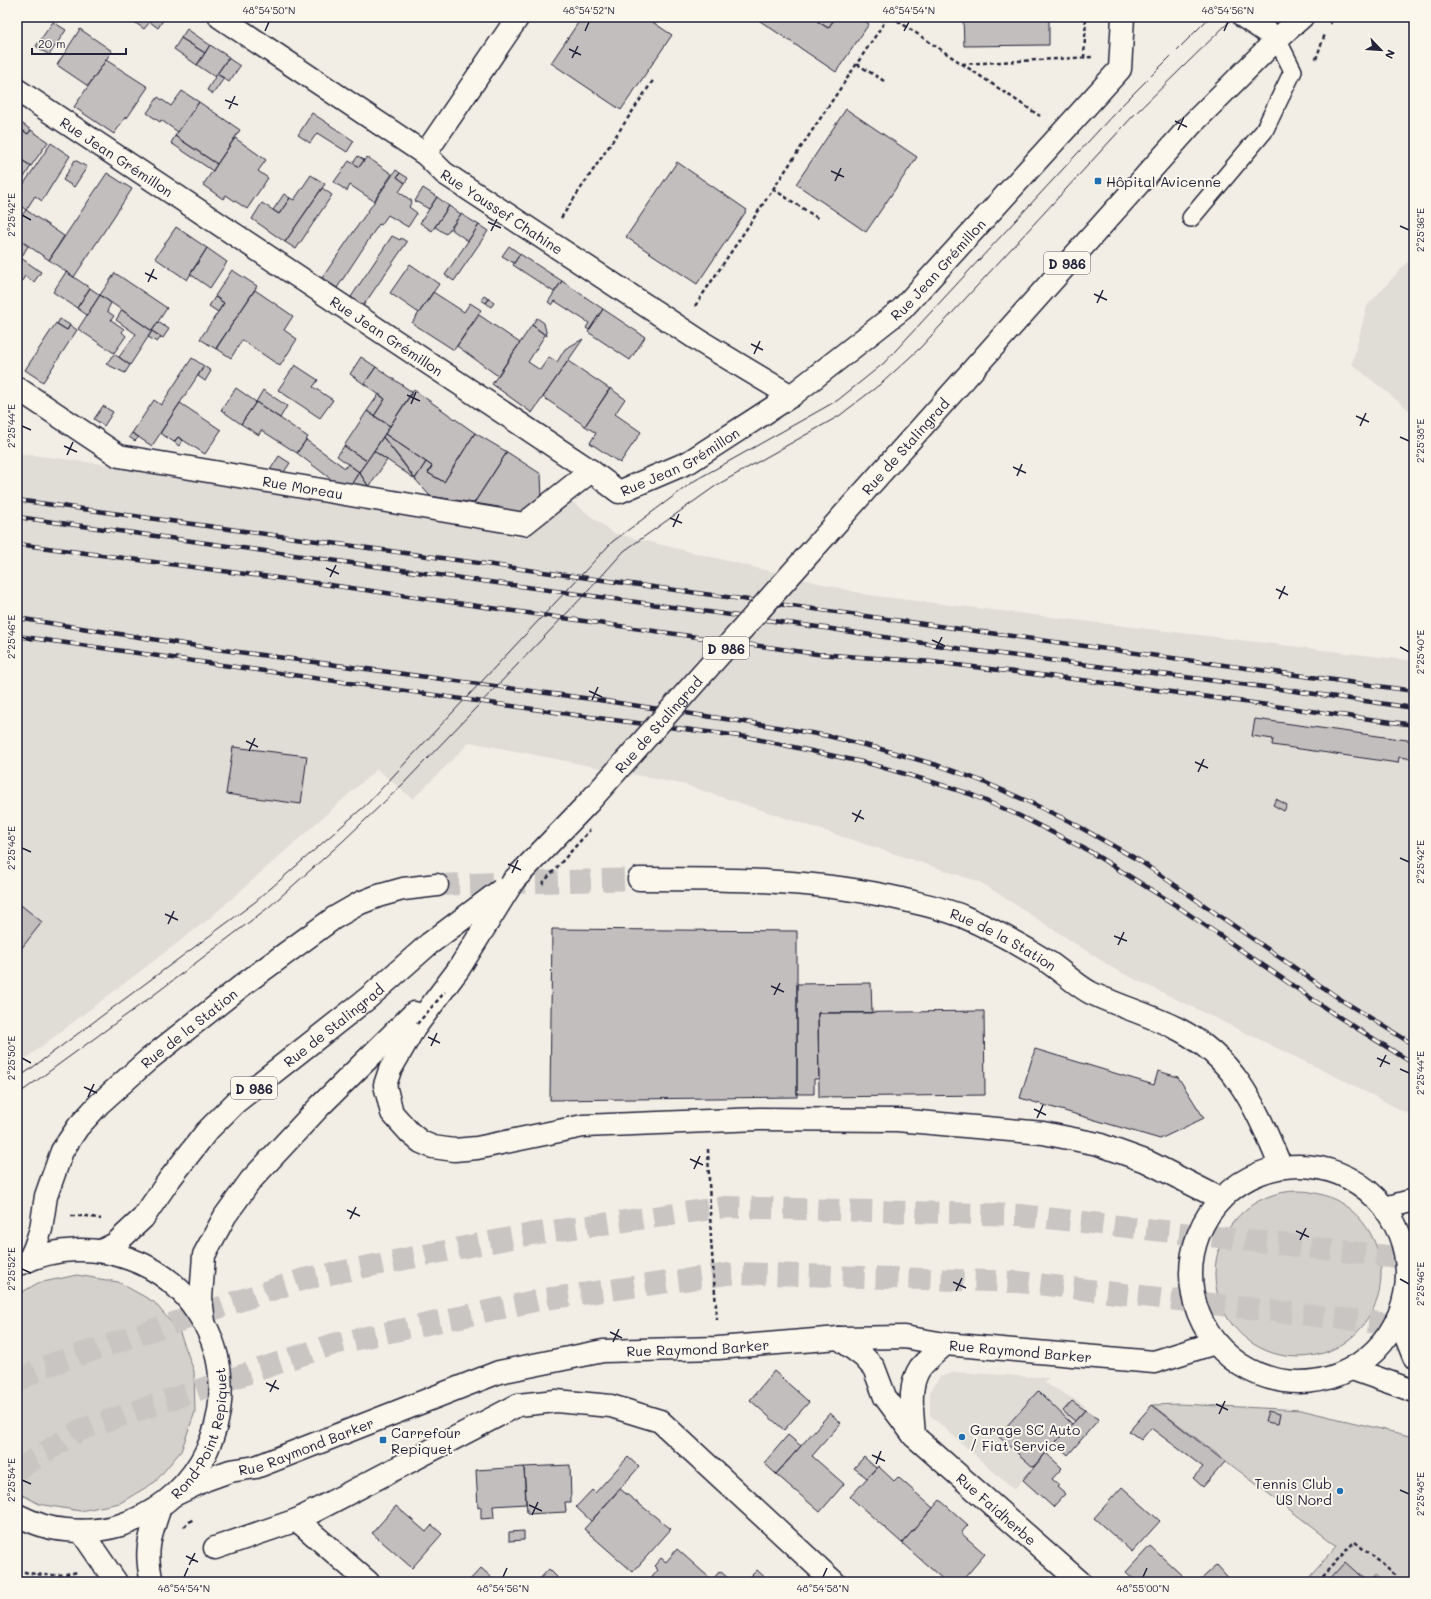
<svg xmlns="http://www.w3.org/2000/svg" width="1431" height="1599" font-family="Mali,sans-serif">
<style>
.built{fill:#e0dcd6}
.green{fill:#d4d1cc;stroke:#7b7a84}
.building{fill:#c2bebe;stroke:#22223b}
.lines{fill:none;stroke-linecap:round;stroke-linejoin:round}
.primary-tunnel{stroke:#c8c5c3;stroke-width:22;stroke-dasharray:22 11;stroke-linecap:butt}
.highway-tunnel{stroke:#c8c5c3;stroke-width:22;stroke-dasharray:22 11;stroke-linecap:butt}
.lane-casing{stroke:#22223b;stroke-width:20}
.street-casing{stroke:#22223b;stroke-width:25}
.secondary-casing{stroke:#22223b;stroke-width:25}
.primary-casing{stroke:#22223b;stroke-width:25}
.path{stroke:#22223b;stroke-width:2.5;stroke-dasharray:4 3;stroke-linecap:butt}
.lane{stroke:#fbf7ec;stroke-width:17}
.street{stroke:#fbf7ec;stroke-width:22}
.secondary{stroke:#fbf7ec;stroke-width:22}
.primary{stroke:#fbf7ec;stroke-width:22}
.tram{stroke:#22223b;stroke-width:1}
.rail-casing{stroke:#22223b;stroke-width:4.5}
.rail{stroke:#fbf7ec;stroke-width:3;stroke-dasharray:9;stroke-linecap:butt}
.primary-bridge-casing{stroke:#22223b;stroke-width:25;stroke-linecap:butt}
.path-bridge{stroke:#22223b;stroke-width:2.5;stroke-dasharray:4 3;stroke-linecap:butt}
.primary-bridge{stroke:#fbf7ec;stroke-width:22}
.ticks{fill:none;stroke:#22223b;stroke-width:1.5}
.poi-dot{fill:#1f6fb2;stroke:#fbf7ec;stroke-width:1.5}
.labels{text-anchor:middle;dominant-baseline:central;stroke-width:4;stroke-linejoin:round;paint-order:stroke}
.shield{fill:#fbf7ec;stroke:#636270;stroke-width:1}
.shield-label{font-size:13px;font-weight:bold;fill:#22223b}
.street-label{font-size:14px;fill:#22223b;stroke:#fbf7ec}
.poi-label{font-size:14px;fill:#22223b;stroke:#fbf7ec;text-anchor:start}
.neatline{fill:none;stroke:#22223b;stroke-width:1.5}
.ticks-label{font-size:10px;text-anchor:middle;fill:#22223b}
</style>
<rect width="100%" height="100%" fill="#f2eee5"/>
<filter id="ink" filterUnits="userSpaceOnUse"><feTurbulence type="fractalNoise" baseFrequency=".025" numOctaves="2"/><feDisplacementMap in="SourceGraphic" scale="8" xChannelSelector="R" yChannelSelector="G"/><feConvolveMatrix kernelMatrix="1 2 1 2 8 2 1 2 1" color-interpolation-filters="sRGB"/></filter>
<g filter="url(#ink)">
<path class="built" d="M1414,255V414L1352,364L1367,306Z
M17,453L94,463L470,521L517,538L571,501L613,533L868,595L1414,661V1117L1345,1081L1116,970L980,882L686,785L470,742L413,799L377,769L210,918L17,1065Z
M954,1372L1049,1378L1045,1383L1086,1406L1014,1490L930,1415V1392L940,1377Z"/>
<path class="green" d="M1215 1274a83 83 0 1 1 166 0a83 83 0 1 1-166 0Z
M77,1275L118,1282L154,1302L180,1333L194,1371L195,1412L181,1451L155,1482L120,1503L80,1511L39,1504L17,1492V1295L38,1283Z
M1179,1404L1301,1410L1414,1437V1582H1383L1374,1575L1368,1582H1305L1337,1546L1153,1405Z"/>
<path class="building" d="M136,17H165L158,28L150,22L144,29L133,21Z
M582,17H645L672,35L621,110L551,63Z
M754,17H820L817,21L828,28L836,17H859L869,24L836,72Z
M820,17H830L834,20L828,28L817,21Z
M963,17H1049V45L964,46Z
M53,22L66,30L49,55L36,46Z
M80,29L112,51L88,86L57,65Z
M187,29L210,45L205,53L181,38Z
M181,38L205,53L197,65L174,49Z
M210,45L229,57L215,77L197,65Z
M228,58L240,66L229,82L217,74Z
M106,60L148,87L127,118L126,116L114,134L74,107Z
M217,74L224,78L213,94L207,90Z
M182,91L199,102L178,132L161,120L160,122L147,113L158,97L171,106Z
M199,102L240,130L217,164L175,136Z
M846,109L917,157L866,232L796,184Z
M312,113L354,141L347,152L317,133L310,143L298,135Z
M20,122L31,130L28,134L17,127Z
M17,127L28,134L31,130L48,142L31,166L17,157Z
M175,136L217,164L213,171L171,143Z
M235,138L266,160L258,171L268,178L247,209L226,195L223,199L203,185Z
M51,143L70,156L42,201L35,196L26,210L21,206L19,209L17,207V194Z
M358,156L364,160L359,167L353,163Z
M17,157L31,166L20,184L17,182Z
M367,157L392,174L374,201L350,185L347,191L334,182L349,161L359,167Z
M75,160L87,167L74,187L63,180Z
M677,162L747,210L697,284L626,237Z
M396,170L400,173L397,177L405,183L399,192L412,201L409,207L417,213L408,227L388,215L381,225L379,224L337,288L322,278Z
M107,173L132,189L74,277L49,260Z
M400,173L408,178L405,183L397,177Z
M311,175L325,184L285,242L252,219L262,203L279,214L290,198L294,200Z
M322,188L332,195L296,249L285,242Z
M423,188L437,197L429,209L415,201Z
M284,194L290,198L279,214L273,210Z
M437,197L449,206L432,231L420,223Z
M449,206L461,214L446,234L435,227Z
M26,210L64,236L49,260L17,238V222Z
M461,214L479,225L468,241L451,229Z
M479,225L488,231L454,281L445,275Z
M176,227L207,248L187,280L155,258Z
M392,236L400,240L401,238L407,242L363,306L351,297Z
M17,238L28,246L21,258L41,272L34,282L25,276L20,284L17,283Z
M509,246L520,254L514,263L502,256Z
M207,248L227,262L210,288L190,274Z
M520,254L562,281L554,292L513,265Z
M410,264L439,284L419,313L390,293Z
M232,270L257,286L216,349L200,339L224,303L215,296Z
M66,272L90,288L77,308L53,292Z
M115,273L167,308L152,331L100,295Z
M562,281L603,309L589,330L586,328L589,323L555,301L552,305L548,302Z
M90,288L100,295L87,315L77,308Z
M255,290L293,316L284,330L297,339L280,366L242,340L231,358L216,348Z
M433,292L464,312L470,303L481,310L454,350L412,323Z
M100,295L111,303L107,311L114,316L111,320L124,329L122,332L126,336L114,353L78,329Z
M484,296L489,299L486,303L481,300Z
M215,297L224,303L218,312L209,306Z
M489,299L494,303L491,307L486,303Z
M603,309L645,337L630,360L588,332Z
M122,310L152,331L130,365L119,357L136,334L116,320Z
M479,315L520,343L498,376L457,346Z
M537,318L544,323L547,336L532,325Z
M60,319L70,325L67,330L57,324Z
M158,322L169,329L163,338L152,331Z
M56,323L67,330L70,325L77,330L43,382L25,370Z
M532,325L545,335L528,362L540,370L549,357L557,362L565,349L583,339L532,413L492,384Z
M152,331L161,337L157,342L148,337Z
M114,354L130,365L125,373L106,364Z
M361,357L376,367L364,384L350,374Z
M192,358L204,366L152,446L132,433L154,400L161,405Z
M568,361L610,389L585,426L543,397Z
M295,365L318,380L313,387L333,400L320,418L278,390Z
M204,366L211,371L205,381L198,376Z
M376,367L412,392L390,426L374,416L385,399L364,384Z
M236,388L256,402L241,424L221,410Z
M610,388L625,399L615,414L641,432L620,463L590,443L596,433L585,426Z
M263,390L287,406L280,418L256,402Z
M414,390L475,433L444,482L428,473L432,466L385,434Z
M379,394L385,399L374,416L367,411Z
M256,402L308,437L297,453L261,430L259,435L241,424Z
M180,403L221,430L205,454L178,437L174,442L160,433Z
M103,406L113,412L104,426L94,419Z
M367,411L390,426L367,461L344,446Z
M132,433L139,437L135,441L129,437Z
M475,433L507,452L474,503L430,496L415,479L426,462L432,466L428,473L444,482Z
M385,434L426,462L415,479L383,437Z
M178,437L183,440L179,446L174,442Z
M383,437L402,461L415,479L374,451Z
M306,440L345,468L348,464L359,472L351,485L336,483L297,453Z
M344,446L367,461L359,472L337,456Z
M374,451L387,460L369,487L359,472Z
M507,452L541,474L542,499L529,509L520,512L502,509L499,507L474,503Z
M279,456L290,463L282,475L268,473Z
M359,472L369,487L351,485Z
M1255,719L1414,741V759L1399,757L1398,763L1272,745L1273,739L1252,736Z
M233,747L307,756L301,804L226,794Z
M1276,799L1287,805L1284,811L1273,805Z
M17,902L42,922L17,954Z
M552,929L797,931V1097L550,1100Z
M871,983L872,1013H818L819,1079H814V1094H797V984Z
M984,1011L985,1095L819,1097L818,1013Z
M1035,1049L1154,1085L1158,1071L1178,1077L1204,1118L1160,1139L1020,1098Z
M774,1371L809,1402L784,1430L750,1400Z
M1038,1391L1072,1424L1033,1467L998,1436Z
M1072,1401L1085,1410L1075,1421L1063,1411Z
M1152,1405L1225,1462L1203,1487L1193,1478L1203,1467L1151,1428L1141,1440L1129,1431Z
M1085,1410L1099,1419L1068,1455L1055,1443Z
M1268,1411L1280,1414L1278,1424L1265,1422Z
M830,1413L841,1423L812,1456L844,1484L820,1512L776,1474Z
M788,1435L801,1446L776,1474L764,1463Z
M1046,1453L1062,1468L1052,1479L1059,1485L1057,1487L1065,1494L1053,1507L1023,1480Z
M628,1457L639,1467L591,1521L576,1507L592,1490L595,1493Z
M864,1457L876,1468L867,1478L854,1468Z
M570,1465L571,1502H565L566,1512L527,1514L524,1467Z
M878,1466L894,1481L898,1477L933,1508L902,1543L850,1497Z
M524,1467L526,1504L493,1506L494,1518L481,1519V1507L478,1508L476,1470Z
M1122,1487L1160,1521L1132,1552L1094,1518Z
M620,1489L671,1529L633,1572L584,1529Z
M940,1500L968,1525L961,1533L985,1554L961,1582H946L902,1543Z
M396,1506L426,1532L432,1525L442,1534L412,1568L372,1533Z
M524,1531V1540L509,1541V1532Z
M1150,1546L1189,1582H1137L1126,1572Z
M677,1549L712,1580L720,1571L729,1579L727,1582H648L658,1570L654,1566L661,1558L666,1562Z
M1345,1562L1367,1582H1327Z
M1217,1565L1232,1582H1198Z
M481,1568L497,1582H468Z
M549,1569L557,1577L553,1582H537Z
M757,1570L770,1582H745Z
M1374,1577L1381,1582H1370Z"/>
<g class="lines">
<path class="primary-tunnel" d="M437,885L639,879"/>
<path class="highway-tunnel" d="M17,1382L43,1367L304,1279L531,1234L726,1207L1020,1215L1414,1259
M17,1470L80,1430L334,1344L544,1299L735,1273L1019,1282L1414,1327"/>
<defs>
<path id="lane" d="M1191,218L1264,131L1293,71L1277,39"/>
<g id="street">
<path id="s1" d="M220,17L425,154L444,173L703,343L791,396"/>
<path d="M1244,17L1277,39"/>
<path id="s2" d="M17,90L591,471L619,492L689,462L791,396L902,309L1120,69L1123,17"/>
<path d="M425,154L518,17"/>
<path id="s3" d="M17,388L119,456L524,524L591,471"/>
<path d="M297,1520L368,1582"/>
<path d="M215,1548L297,1520L518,1405L556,1401L611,1406L660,1421L834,1582"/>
</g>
<g id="secondary">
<path id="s4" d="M839,1338L864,1357L874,1368L885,1397L914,1436L1080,1582"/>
<path d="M914,1436C913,1415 907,1387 920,1368C927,1359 937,1352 945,1344"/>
<path d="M81,1531L116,1582"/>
<path d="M152,1582C144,1550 150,1537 160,1507"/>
</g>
<g id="primary">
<path id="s5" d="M863,493L1191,125L1277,39L1302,17"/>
<path id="s6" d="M639,879C727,879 814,879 901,899C921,904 942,908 962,916C992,929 1021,945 1048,962C1063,972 1076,985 1091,993C1119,1006 1150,1015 1178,1029C1238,1060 1256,1109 1281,1167"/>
<path d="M514,880L589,802"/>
<path d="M458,970L413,1030L390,1070L385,1085L392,1113L410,1133L421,1142L433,1147L454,1150L477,1148L583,1126L759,1119L897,1120L1043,1133L1098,1144L1148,1162L1221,1199"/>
<circle cx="1299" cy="1274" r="108"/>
<path d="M1385,1208L1414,1200"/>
<path id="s7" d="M101,1251L115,1244L143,1218L169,1180L207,1131L236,1102L368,998L429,944"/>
<path id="s8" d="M29,1260L35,1247L41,1229L46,1196L62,1151L78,1127L99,1104L148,1060L244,984L334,918L360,903L378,896L403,889L437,885"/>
<path d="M1398,1317L1414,1357"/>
<path d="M204,1322L201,1298L204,1255L225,1216L251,1180L320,1106L414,1013"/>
<path d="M1352,1369L1414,1391"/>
<path id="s9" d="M176,1494L205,1480L230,1471L256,1467L499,1372L603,1351L718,1348L839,1338L904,1337L945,1344L1154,1362L1215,1343"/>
<path id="s10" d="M17,1515C33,1523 48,1529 66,1530C141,1538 207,1485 219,1411C224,1376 217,1342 198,1313C182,1288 158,1269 130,1259C95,1246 56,1247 22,1263"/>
</g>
</defs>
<use href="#lane" class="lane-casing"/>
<use href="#street" class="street-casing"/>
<use href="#secondary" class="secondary-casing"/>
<use href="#primary" class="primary-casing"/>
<path class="path" d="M892,17L1040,116
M1330,24L1333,17
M1084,58L1086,17
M1316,59L1325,34
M857,64L884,81
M962,64L1093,57
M773,189L819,219
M561,218L654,79
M695,306L888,17
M708,1149L711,1240L717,1320
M71,1216H87L101,1219
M184,1527L194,1518
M17,1570C38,1576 56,1577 77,1572
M1317,1582L1355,1541L1395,1575L1398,1582"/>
<use href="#lane" class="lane"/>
<use href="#street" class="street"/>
<use href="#secondary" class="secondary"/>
<use href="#primary" class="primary"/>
<path class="tram" d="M17,1079L255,902L367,804L612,542L694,481L838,400L884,363L1123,104L1210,17
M17,1095L151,997L269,907L342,842L402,785L589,590L624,551L717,485L839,416L883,382L920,348L1134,115L1234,17"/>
<defs>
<path id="rail" d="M17,500L1414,691
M17,517L825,628L969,650L1280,689L1414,708
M17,544L323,584L817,654L933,662L1090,681L1414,725
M17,618L216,649L599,700L765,725L828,736L877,748L937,765L979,780L1027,801L1069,821L1140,861L1340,999L1414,1045
M17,636L590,717L747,737L871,764L929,781L970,794L1020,816L1089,851L1177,906L1331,1012L1414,1064"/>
</defs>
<use href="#rail" class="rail-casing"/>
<use href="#rail" class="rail"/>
<defs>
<g id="primary-bridge">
<path id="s11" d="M589,802L863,493"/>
<path d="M429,944L501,890"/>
<path d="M458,970L514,880"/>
</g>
</defs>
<use href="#primary-bridge" class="primary-bridge-casing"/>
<path class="path-bridge" d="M542,884L590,830
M417,1024L445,992"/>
<use href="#primary-bridge" class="primary-bridge"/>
</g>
</g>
<path class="ticks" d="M265,31L269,22M585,31L589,22M904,31L909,22M1224,31L1228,22M569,49L581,55M572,58L578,46M225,100L238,105M229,109L235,96M1175,121L1187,127M1178,130L1184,117M831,171L844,177M835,181L841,168M22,215L31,220M488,222L501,228M1400,226L1409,230M491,231L497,219M145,273L157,279M148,282L154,269M1094,294L1107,300M1097,303L1103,290M751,344L763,350M754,354L760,341M407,395L420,401M411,404L416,392M1356,416L1369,422M22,426L31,430M1360,426L1366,413M1400,437L1409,441M64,446L77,452M67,455L73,442M1013,467L1026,473M1017,476L1022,464M670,518L682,523M673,527L679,514M326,568L339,574M330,577L336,565M1276,589L1288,595M1279,599L1285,586M22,637L31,641M932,640L945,646M1400,647L1409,652M936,649L942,637M589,691L602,697M592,700L598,687M246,741L258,747M249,751L255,738M1195,762L1208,768M1198,772L1204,759M852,813L864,819M855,822L861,810M22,848L31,852M1400,858L1409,862M508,864L521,870M512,873L518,860M165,914L178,920M168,924L174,911M1114,936L1127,941M1118,945L1124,932M771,986L784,992M774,995L780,983M428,1037L440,1043M431,1046L437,1033M22,1058L31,1063M1377,1058L1390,1064M1380,1067L1386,1055M1400,1069L1409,1073M84,1087L97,1093M88,1097L94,1084M1034,1109L1046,1115M1037,1118L1043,1105M690,1159L703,1165M694,1169L700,1156M347,1210L360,1216M350,1219L356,1207M1296,1231L1309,1237M1300,1240L1306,1228M22,1269L31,1273M1400,1279L1409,1284M953,1282L966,1288M956,1291L962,1278M610,1332L622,1338M613,1342L619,1329M266,1383L279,1389M270,1392L276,1380M1216,1404L1228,1410M1219,1414L1225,1401M872,1455L885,1461M876,1464L881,1451M22,1480L31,1484M1400,1490L1409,1494M529,1505L542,1511M532,1515L538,1502M186,1556L198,1562M189,1565L195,1553M184,1577L188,1568M503,1577L507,1568M823,1577L827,1568M1143,1577L1147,1568"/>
<g class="poi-dot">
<rect x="1094" y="177" width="8" height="8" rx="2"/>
<circle cx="962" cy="1437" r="4"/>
<rect x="379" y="1436" width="8" height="8" rx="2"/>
<circle cx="1340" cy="1491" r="4"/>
</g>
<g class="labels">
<g class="shield">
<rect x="1044" y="252" width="46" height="22" rx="3"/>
<rect x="703" y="637" width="46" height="22" rx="3"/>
<rect x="231" y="1077" width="46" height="22" rx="3"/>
</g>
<g class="shield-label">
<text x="1067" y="263">D 986</text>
<text x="726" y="648">D 986</text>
<text x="254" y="1088">D 986</text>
</g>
<g class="street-label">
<text stroke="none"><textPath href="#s2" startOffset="120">Rue Jean Grémillon</textPath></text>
<text stroke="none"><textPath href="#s1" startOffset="343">Rue Youssef Chahine</textPath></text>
<text stroke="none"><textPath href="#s2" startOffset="1116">Rue Jean Grémillon</textPath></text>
<text stroke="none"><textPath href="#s2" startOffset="444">Rue Jean Grémillon</textPath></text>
<text stroke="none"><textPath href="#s5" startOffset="63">Rue de Stalingrad</textPath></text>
<text stroke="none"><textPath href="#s2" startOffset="792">Rue Jean Grémillon</textPath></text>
<text stroke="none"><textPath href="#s3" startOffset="309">Rue Moreau</textPath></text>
<text stroke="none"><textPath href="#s11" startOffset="104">Rue de Stalingrad</textPath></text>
<text stroke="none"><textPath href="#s6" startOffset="374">Rue de la Station</textPath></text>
<text stroke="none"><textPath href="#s7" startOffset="327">Rue de Stalingrad</textPath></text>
<text stroke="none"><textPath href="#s8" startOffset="292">Rue de la Station</textPath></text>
<text stroke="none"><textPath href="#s9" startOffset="547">Rue Raymond Barker</textPath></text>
<text stroke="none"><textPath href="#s9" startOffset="871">Rue Raymond Barker</textPath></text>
<text stroke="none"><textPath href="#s10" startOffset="238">Rond-Point Repiquet</textPath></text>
<text stroke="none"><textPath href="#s9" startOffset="139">Rue Raymond Barker</textPath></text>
<text stroke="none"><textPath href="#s4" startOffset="236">Rue Faidherbe</textPath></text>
</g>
<g class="poi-label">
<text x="1106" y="181">Hôpital Avicenne</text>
<text x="970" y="1429">Garage SC Auto<tspan x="970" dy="16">/ Fiat Service</tspan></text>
<text x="391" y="1432">Carrefour<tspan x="391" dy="16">Repiquet</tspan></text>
<text x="1332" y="1483" text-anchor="end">Tennis Club<tspan x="1332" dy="16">US Nord</tspan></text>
</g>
</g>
<rect width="1431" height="1599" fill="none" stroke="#fbf7ec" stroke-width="44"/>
<g transform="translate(1381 50) rotate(115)" stroke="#fbf7ec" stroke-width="3" paint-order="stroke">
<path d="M0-3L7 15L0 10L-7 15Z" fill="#22223b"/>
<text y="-6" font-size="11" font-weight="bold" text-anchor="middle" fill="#22223b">N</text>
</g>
<path d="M32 48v6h94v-6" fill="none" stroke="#22223b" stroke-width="2"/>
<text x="38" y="48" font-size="12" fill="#22223b" stroke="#fbf7ec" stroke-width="3" paint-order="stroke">20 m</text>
<rect x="22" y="22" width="1387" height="1555" class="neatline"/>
<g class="ticks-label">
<text x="269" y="14">48°54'50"N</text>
<text x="589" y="14">48°54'52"N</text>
<text x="909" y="14">48°54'54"N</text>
<text x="1228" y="14">48°54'56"N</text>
<text transform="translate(11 215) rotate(-90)" y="4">2°25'42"E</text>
<text transform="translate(1420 230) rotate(-90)" y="4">2°25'36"E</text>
<text transform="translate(11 426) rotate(-90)" y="4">2°25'44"E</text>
<text transform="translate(1420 441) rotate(-90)" y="4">2°25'38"E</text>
<text transform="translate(11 637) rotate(-90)" y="4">2°25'46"E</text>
<text transform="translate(1420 652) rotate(-90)" y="4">2°25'40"E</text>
<text transform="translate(11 848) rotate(-90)" y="4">2°25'48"E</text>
<text transform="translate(1420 862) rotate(-90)" y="4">2°25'42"E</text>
<text transform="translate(11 1058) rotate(-90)" y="4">2°25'50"E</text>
<text transform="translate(1420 1073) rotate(-90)" y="4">2°25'44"E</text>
<text transform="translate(11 1269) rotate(-90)" y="4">2°25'52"E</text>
<text transform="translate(1420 1284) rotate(-90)" y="4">2°25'46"E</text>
<text transform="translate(11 1480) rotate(-90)" y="4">2°25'54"E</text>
<text transform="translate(1420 1494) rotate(-90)" y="4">2°25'48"E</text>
<text x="184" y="1592">48°54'54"N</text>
<text x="503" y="1592">48°54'56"N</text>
<text x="823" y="1592">48°54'58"N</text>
<text x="1143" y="1592">48°55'00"N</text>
</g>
</svg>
